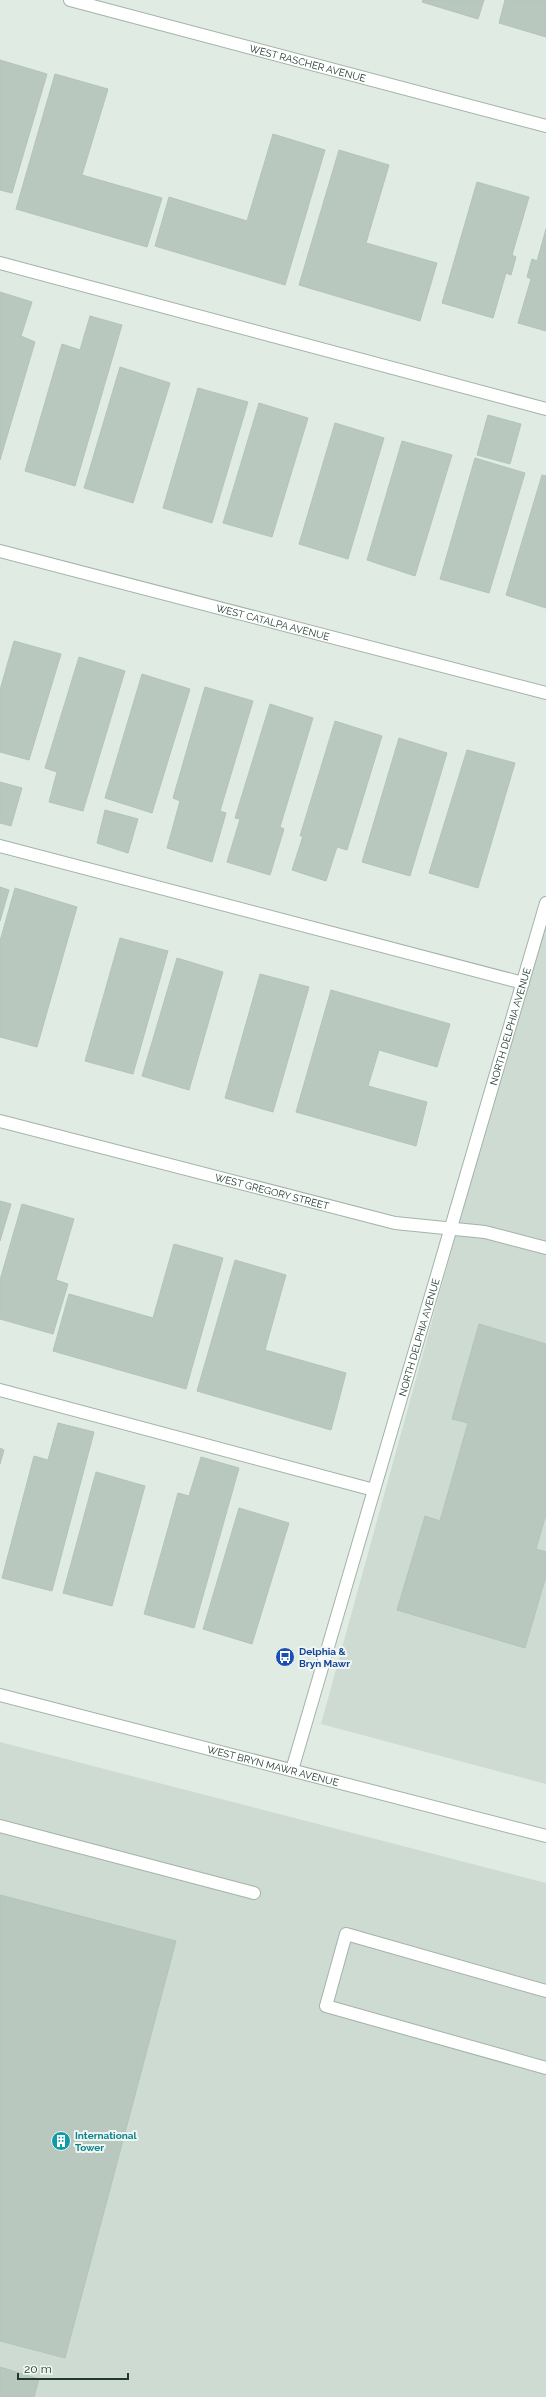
<svg xmlns="http://www.w3.org/2000/svg" width="546" height="2397" font-family="Raleway,sans-serif">
<style>
.built{fill:#cedbd2}
.building{fill:#b8c8bf;stroke:#b2c4b9}
.lines{fill:none;stroke-linecap:round;stroke-linejoin:round}
.service-casing{stroke:#a3b3a9;stroke-width:14}
.minor-casing{stroke:#a3b3a9;stroke-width:14}
.tertiary-casing{stroke:#a3b3a9;stroke-width:14}
.service{stroke:#fff;stroke-width:12}
.minor{stroke:#fff;stroke-width:12}
.tertiary{stroke:#fff;stroke-width:12}
.labels{text-anchor:middle;dominant-baseline:central;stroke-width:4;stroke-linejoin:round;paint-order:stroke}
.street-label{font-size:10px;fill:#203b2e;stroke:#f0f7f2}
.transit-label{font-size:10px;font-weight:bold;fill:#164399;stroke:#f0f7f2;text-anchor:start}
.culture-label{font-size:10px;font-weight:bold;fill:#0d838f;stroke:#f0f7f2;text-anchor:start}
</style>
<rect width="100%" height="100%" fill="#e0ebe3"/>
<path class="built" d="M546,907V1784L321,1724Z
M0,1742L546,1883V2397H0Z"/>
<path class="building" d="M423,0H484L478,19L422,2Z
M505,0H546V37L499,23Z
M0,60L47,74L12,193L0,190Z
M55,74L108,89L82,175L162,198L147,247L16,209Z
M273,134L325,150L285,285L155,246L169,197L247,221Z
M339,150L389,165L366,243L437,263L420,321L299,285Z
M477,182L529,197L512,255L516,257L511,275L506,273L493,318L442,303Z
M546,229V331L518,323L531,279L527,277L532,259L537,261Z
M0,292L32,302L21,336L35,342L0,460Z
M90,316L122,325L75,486L25,471L62,344L80,350Z
M120,367L170,383L133,503L84,488Z
M198,388L248,402L212,523L163,508Z
M259,403L308,418L272,537L223,523Z
M488,415L521,424L510,464L477,455Z
M335,423L384,438L348,559L299,544Z
M402,441L452,455L415,576L367,560Z
M475,458L525,473L489,593L440,579Z
M542,475L546,476V608L506,595Z
M14,641L61,654L29,760L0,752V690Z
M79,657L125,671L83,811L49,802L57,772L45,768Z
M142,674L190,689L152,813L105,798Z
M205,687L253,701L220,811L226,813L212,862L167,848L180,801L173,798Z
M270,704L313,718L280,827L284,829L270,875L227,862L240,819L235,818Z
M335,721L382,736L347,850L337,847L326,881L292,870L303,836H300Z
M399,738L447,753L410,876L362,862Z
M467,750L515,763L478,888L429,873Z
M0,782L22,788L11,826L0,823Z
M105,810L138,819L128,853L97,843Z
M0,887L9,890L0,921Z
M15,888L77,907L37,1047L0,1037V941Z
M120,938L168,951L133,1074L85,1061Z
M177,958L223,972L189,1090L142,1076Z
M260,974L309,987L273,1112L225,1098Z
M331,990L450,1024L437,1067L379,1050L368,1086L427,1102L416,1146L296,1112Z
M0,1201L11,1204L0,1241Z
M22,1204L74,1219L56,1280L68,1284L53,1334L0,1319V1280Z
M174,1244L223,1258L186,1389L53,1351L69,1294L153,1318Z
M235,1260L286,1275L265,1350L346,1373L331,1430L197,1391Z
M479,1324L546,1344V1514L536,1549L546,1552V1576L525,1648L397,1610L425,1516L440,1521L468,1423L452,1419Z
M58,1423L94,1432L52,1591L2,1578L34,1456L48,1460Z
M0,1448L4,1450L0,1464Z
M201,1457L239,1468L194,1628L144,1614L178,1493L189,1496Z
M96,1472L145,1486L112,1606L63,1593Z
M239,1508L289,1523L252,1644L203,1629Z
M0,1895L176,1941L65,2358L0,2341Z
M0,2367L39,2379L34,2397H0Z"/>
<g class="lines">
<defs>
<path id="service" d="M0,263L546,409
M0,846L523,983
M0,1390L374,1490
M0,1826L254,1893
M546,1991L346,1934L326,2006L546,2068"/>
<g id="minor">
<path id="s1" d="M70,0L546,126"/>
<path id="s2" d="M0,551L546,693"/>
<path id="s3" d="M0,1121L395,1223L485,1232L546,1248"/>
<path id="s4" d="M292,1770L546,903"/>
</g>
<g id="tertiary">
<path id="s5" d="M0,1695L546,1836"/>
</g>
</defs>
<use href="#service" class="service-casing"/>
<use href="#minor" class="minor-casing"/>
<use href="#tertiary" class="tertiary-casing"/>
<use href="#service" class="service"/>
<use href="#minor" class="minor"/>
<use href="#tertiary" class="tertiary"/>
</g>
<defs>
<symbol id="bus-disc" viewBox="-11 -11 22 22"><circle r="9.5" fill="#1a4fb4" stroke="#f0f7f2"/><path d="M-5-6H5V4H4V6H2V4H-2V6H-4V4H-5ZM-3.5-4V0h7V-4ZM-3.5 1.2v1.5H-2V1.2ZM2 1.2v1.5H3.5V1.2Z" fill="#fff"/></symbol>
<symbol id="building-disc" viewBox="-11 -11 22 22"><circle r="9.5" fill="#0f9aa8" stroke="#f0f7f2"/><path d="M-4-6H4V6H1V3H-1V6H-4ZM-2.5-4.3h1.7v1.8h-1.7ZM.8-4.3h1.7v1.8H.8ZM-2.5-1h1.7V.8h-1.7ZM.8-1h1.7V.8H.8Z" fill="#fff"/></symbol>
</defs>
<g fill-rule="evenodd">
<use href="#bus-disc" x="274" y="1646" width="22" height="22"/>
<use href="#building-disc" x="50" y="2130" width="22" height="22"/>
</g>
<g class="labels">
<g class="street-label">
<text stroke="none"><textPath href="#s1" startOffset="246">WEST RASCHER AVENUE</textPath></text>
<text stroke="none"><textPath href="#s2" startOffset="282">WEST CATALPA AVENUE</textPath></text>
<text stroke="none"><textPath href="#s4" startOffset="775">NORTH DELPHIA AVENUE</textPath></text>
<text stroke="none"><textPath href="#s3" startOffset="281">WEST GREGORY STREET</textPath></text>
<text stroke="none"><textPath href="#s4" startOffset="451">NORTH DELPHIA AVENUE</textPath></text>
<text stroke="none"><textPath href="#s5" startOffset="282">WEST BRYN MAWR AVENUE</textPath></text>
</g>
<g class="transit-label">
<text x="299" y="1651">Delphia &amp;<tspan x="299" dy="12">Bryn Mawr</tspan></text>
</g>
<g class="culture-label">
<text x="75" y="2135">International<tspan x="75" dy="12">Tower</tspan></text>
</g>
</g>
<path d="M18 2373v6h110v-6" fill="none" stroke="#203b2e" stroke-width="2"/>
<text x="24" y="2373" font-size="12" fill="#203b2e" stroke="#f0f7f2" stroke-width="3" paint-order="stroke">20 m</text>
</svg>
